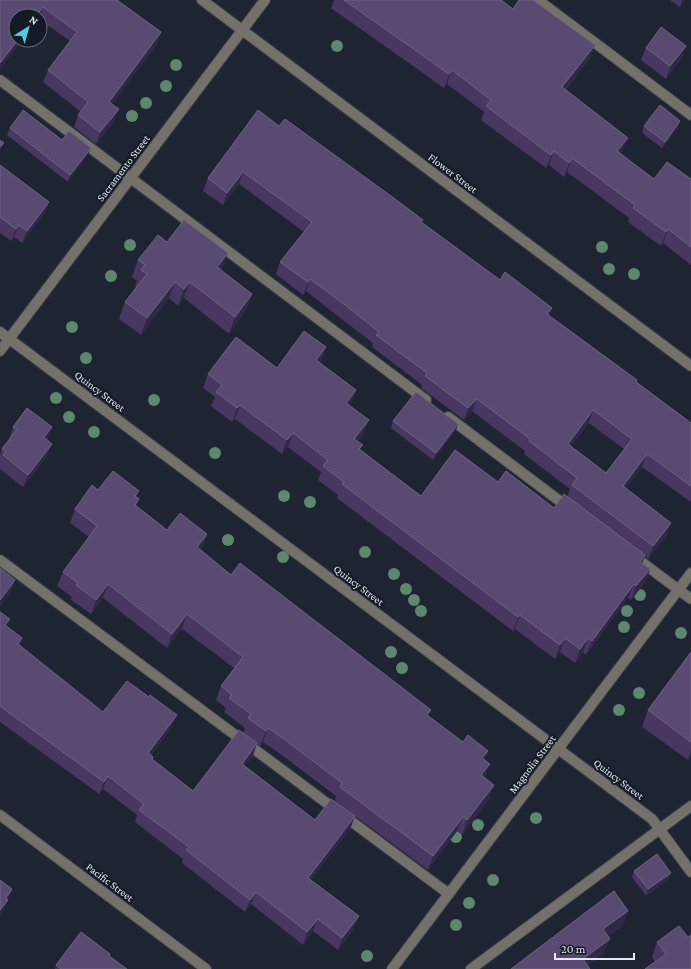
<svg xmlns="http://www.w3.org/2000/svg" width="691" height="969" font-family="'Crimson Pro',serif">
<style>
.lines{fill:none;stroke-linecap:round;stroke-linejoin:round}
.minor-casing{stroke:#3a404c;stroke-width:12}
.minor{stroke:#73716a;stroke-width:10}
.tree{fill:#5d876e}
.wall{fill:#483761;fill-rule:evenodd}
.shaded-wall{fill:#302847}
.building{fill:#594a71;stroke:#6f6385;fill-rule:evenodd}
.labels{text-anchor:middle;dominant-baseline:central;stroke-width:4;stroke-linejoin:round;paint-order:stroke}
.street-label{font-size:11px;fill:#e5e9f3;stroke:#151a27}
</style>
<rect width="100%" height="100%" fill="#1e2431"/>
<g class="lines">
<defs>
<path id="minor" d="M202,0L691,366
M538,0L691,115
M0,80L426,400
M0,332L652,819L691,872
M0,351L265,0
M448,417L569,508
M632,555L691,599
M0,560L449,894
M0,815L206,969
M392,969L691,573
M471,969L691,806"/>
</defs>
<use href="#minor" class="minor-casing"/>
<use href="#minor" class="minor"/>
</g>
<g class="tree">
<circle cx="337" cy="46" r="6"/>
<circle cx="176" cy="65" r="6"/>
<circle cx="166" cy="86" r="6"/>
<circle cx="146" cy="103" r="6"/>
<circle cx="132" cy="116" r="6"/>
<circle cx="130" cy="245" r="6"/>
<circle cx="602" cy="247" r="6"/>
<circle cx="609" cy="269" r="6"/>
<circle cx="634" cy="274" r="6"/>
<circle cx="111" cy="276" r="6"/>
<circle cx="72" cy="327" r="6"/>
<circle cx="86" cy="358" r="6"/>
<circle cx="56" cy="398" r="6"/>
<circle cx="154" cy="400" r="6"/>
<circle cx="69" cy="417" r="6"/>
<circle cx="94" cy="432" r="6"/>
<circle cx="215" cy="453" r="6"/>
<circle cx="284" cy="496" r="6"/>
<circle cx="310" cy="502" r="6"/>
<circle cx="228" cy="540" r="6"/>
<circle cx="365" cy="552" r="6"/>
<circle cx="283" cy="557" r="6"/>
<circle cx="394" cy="574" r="6"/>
<circle cx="406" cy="589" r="6"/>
<circle cx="640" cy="595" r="6"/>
<circle cx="414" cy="600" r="6"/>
<circle cx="421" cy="611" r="6"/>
<circle cx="627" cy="611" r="6"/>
<circle cx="624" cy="627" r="6"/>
<circle cx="681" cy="633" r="6"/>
<circle cx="391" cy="652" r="6"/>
<circle cx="402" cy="668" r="6"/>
<circle cx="639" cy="693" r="6"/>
<circle cx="619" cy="710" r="6"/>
<circle cx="536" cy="818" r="6"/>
<circle cx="478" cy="825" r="6"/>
<circle cx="456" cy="837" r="6"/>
<circle cx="493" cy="880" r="6"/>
<circle cx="469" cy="903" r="6"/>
<circle cx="456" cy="925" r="6"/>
<circle cx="367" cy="956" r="6"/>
</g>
<path class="wall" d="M0,0H117L161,32L157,44L112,104L114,121L96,144L74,127L78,115L81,112L43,82L48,70L70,41L40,20V16H16L22,40L0,69Z
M334,0H501L513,9L595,45L590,58L566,90L622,151L621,154L654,179H691V265L663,243L661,246L628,222L629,218L567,172L564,177L549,165L546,168L481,120L484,112L447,84L444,88L331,8Z
M670,0H685L680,7Z
M686,46L681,59L666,79L641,60L646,48Z
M279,126L422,222L500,280L552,308L549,316L691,423V502L642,467L626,488L667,535L648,559L645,556L642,563L650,569L645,583L631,600L628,598L586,655L583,652L575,663L560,652L555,659L515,629L513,631L337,498L338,495L318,480L321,472L288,447L282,454L235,419L232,422L211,406L215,397L203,388L208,374L277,368L326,347L321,361L320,363L356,390L350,406L364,434L358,441L361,450L421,496L498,482L554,508L567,497L570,489L524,454L525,451L472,411L464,420L421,388L422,385L372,347L373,343L335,314L306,291L303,295L276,274L280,262L304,232L239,184L223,205L203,191L208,178ZM589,423L624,449L606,473L571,446Z
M644,126L678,128L662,148L642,133Z
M10,128L62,140L91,148L88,154L68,182L7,135Z
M0,165L49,202L44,214L22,243L14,237L11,241L0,233Z
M167,242L221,270L252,294L246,310L229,334L184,298L178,306L169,298L141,335L119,319L125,302L136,287L135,286L137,281L132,277L138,260Z
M393,421L458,424L456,430L433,460L391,428Z
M13,427L47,440V456L23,487L0,469V454L2,449L9,440Z
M136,498L139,499L136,506L167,530L207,534L202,548L201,550L231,575L429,717L485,760V778L494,785L489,799L462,835L457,831L428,870L335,801L336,796L279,753L263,742L260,746L243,733L245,728L224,712L226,708L216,700L221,686L234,668L182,629L167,648L103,598L91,614L71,600L72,597L57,586L63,572L89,537L70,523L75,509Z
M0,612L7,627L22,638L19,645L103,712L172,727L151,755L153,760L193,791L253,756L245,766L315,820L355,816L350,829L311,880L354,929L338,950L313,931L303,945L251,904L245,912L182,863L183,859L135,822L137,815L103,789L99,794L0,722Z
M691,652V755L688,760L642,727L648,710Z
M634,871L668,879L646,896L632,877Z
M688,937L655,962L652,957L657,942Z
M110,954L109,956L127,969H55L56,965Z"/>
<path class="shaded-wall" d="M682,0H685L680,7Z
M43,7L39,16H36Z
M161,32L157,44L105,114L109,102Z
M18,40H22L0,69V63Z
M595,45L590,58L557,101L562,87Z
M686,46L681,59L666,79L670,66Z
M452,70L447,84L444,88L449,74Z
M119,109L114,121L96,144L100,132Z
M680,121L678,128L662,148L665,142Z
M628,138L622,151L612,165L617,151Z
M4,143L0,152V147Z
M91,148L88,154L68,182L70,175Z
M554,151L549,165L546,168L551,155Z
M572,158L567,172L564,177L569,163Z
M243,172L239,184L223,205L227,193Z
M49,202L44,214L22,243L27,231Z
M19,225L14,237L11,241L16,229Z
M668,229L663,243L661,246L666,232Z
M228,253L222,270L211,284L217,267Z
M310,279L306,291L303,295L308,282Z
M175,282L169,298L141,335L147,318Z
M190,282L184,298L178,306L184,289Z
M252,294L246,310L229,334L235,317Z
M552,308L547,320V314Z
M326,347L321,361L311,374L316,360Z
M356,390L351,404L341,417L346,403Z
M477,399L472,411L464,420L468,408Z
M240,405L235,419L232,422L237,408Z
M593,410L589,423L563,456L568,444Z
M369,420L364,434L349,453L354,439Z
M458,424L456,430L433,460L436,453Z
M52,427L47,439L39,450L44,437Z
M293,433L288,447L282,454L287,440Z
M52,444L47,456L23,487L28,475Z
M647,454L642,467L618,499L623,486Z
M139,491L134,505L135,496Z
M139,499L134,514L135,505Z
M671,523L667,535L648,559L653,546Z
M207,534L202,548L192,561L197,547Z
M645,555L640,569V562Z
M650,569L645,583L631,600L636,586Z
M15,580L11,592L0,607V600Z
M108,584L103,598L91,614L96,600Z
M634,584L628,598L586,655L592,641Z
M187,614L182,629L167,648L172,634Z
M520,615L515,629L513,631L518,617Z
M10,619L5,631V625Z
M22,638L17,650L18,644Z
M565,638L560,652L555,659L560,645Z
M588,638L583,652L575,663L580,649Z
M177,715L172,727L143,766L148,753Z
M268,728L263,742L260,746L266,731Z
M257,743L253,756L237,777L242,764Z
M691,750V755L688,760Z
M488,751L483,765L482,758Z
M490,764L485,778L481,775Z
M108,776L103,789L99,794L104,782Z
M494,785L489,799L462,835L467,820Z
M355,816L350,829L303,891L308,878Z
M463,817L457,831L428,870L433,856Z
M671,873L668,879L646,896L648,889Z
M12,889L2,915L0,918V910L6,898Z
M256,892L251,904L245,912L250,900Z
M628,911L623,926L597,944L603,929Z
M359,916L354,929L338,950L342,938Z
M318,919L313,931L303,945L307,932Z
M610,939L604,954L584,969L583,959Z"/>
<path class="building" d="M0,0H117L161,32L109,102L119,109L100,132L78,115L88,102L48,70L77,32L43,7L36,16H16V40H18L0,63Z
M344,0H501L513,9L519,0H533L595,45L562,87L628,138L617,151L654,179L667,162L691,179V247L668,229L666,232L633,208L635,205L572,158L569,163L554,151L551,155L486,106L491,100L452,70L449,74Z
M661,27L686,46L670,66L646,48Z
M660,105L680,121L665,142L644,126Z
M23,110L62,140L69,131L91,148L70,175L10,128Z
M258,110L279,126L285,119L391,196L423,220L421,222L500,280L505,272L552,308L547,314L637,380L636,382L691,423V486L647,454L623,486L671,523L653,546L572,485L577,478L529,441L530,439L477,399L468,408L425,376L427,373L376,335L379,332L340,301L310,279L308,282L280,262L312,222L243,172L227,193L208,178ZM593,410L632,439L606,473L568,444Z
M0,140L4,143L0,147Z
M0,165L49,202L27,231L19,225L16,229L0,217Z
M184,220L228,253L217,267L252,294L235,317L190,282L184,289L175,282L147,318L125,302L147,274L141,270L145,265L138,260L158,235L167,242Z
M304,331L326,347L316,360L356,390L346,403L369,420L354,439L363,445L359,449L421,496L455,450L498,482L506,471L554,508L564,494L645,555L640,562L650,569L636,586L634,584L592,641L588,638L580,649L565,638L560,645L520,615L518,617L342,484L344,482L323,466L328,460L293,433L287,440L240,405L237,408L216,392L222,385L208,374L236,337L277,368Z
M416,392L458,424L436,453L393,421Z
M27,408L52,427L44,437L52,444L28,475L3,455L6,452L2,449L17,429L13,427Z
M113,471L139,491L135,496L139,499L135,505L167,530L180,513L207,534L197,547L231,575L240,563L431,710L427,715L463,742L468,735L488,751L482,758L490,764L481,775L494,785L467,820L463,817L433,856L340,787L342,783L284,739L268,728L266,731L248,718L251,714L229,698L232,695L221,686L243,657L187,614L172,634L108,584L96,600L76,585L78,583L63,572L97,526L75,509L92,485L98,490Z
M0,568L15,580L0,600Z
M0,612L10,619L5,625L22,638L18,644L103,712L127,681L149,697L150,695L177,715L148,753L153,757L152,759L193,791L239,730L257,743L242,764L315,820L331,799L355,816L308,878L359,916L342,938L318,919L307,932L256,892L250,900L186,850L189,847L139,810L144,804L108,776L104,782L0,706Z
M691,652V742L648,710Z
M657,854L671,873L648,889L634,871Z
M0,880L12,889L6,898L8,900L0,910Z
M614,891L628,911L603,929L610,939L583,959L590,969H511Z
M679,926L688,937L691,935V969H645L666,954L657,942Z
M81,932L110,954L109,956L127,969H61L56,965Z"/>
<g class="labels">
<g class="street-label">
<text transform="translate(123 168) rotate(-53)">Sacramento Street</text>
<text transform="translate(453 173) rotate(37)">Flower Street</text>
<text transform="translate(100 391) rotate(37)">Quincy Street</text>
<text transform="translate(359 585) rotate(37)">Quincy Street</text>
<text transform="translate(532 764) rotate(-53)">Magnolia Street</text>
<text transform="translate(619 779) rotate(37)">Quincy Street</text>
<text transform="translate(110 882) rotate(37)">Pacific Street</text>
</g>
</g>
<g transform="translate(28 28) rotate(37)"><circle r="19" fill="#151a27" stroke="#686d79"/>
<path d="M0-3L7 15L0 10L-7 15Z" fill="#58c9e3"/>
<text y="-6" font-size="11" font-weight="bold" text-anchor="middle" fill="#e5e9f3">N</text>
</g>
<path d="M555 953v6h79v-6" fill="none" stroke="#e5e9f3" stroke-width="2"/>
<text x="561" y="953" font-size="12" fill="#e5e9f3" stroke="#151a27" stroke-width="3" paint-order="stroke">20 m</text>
</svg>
